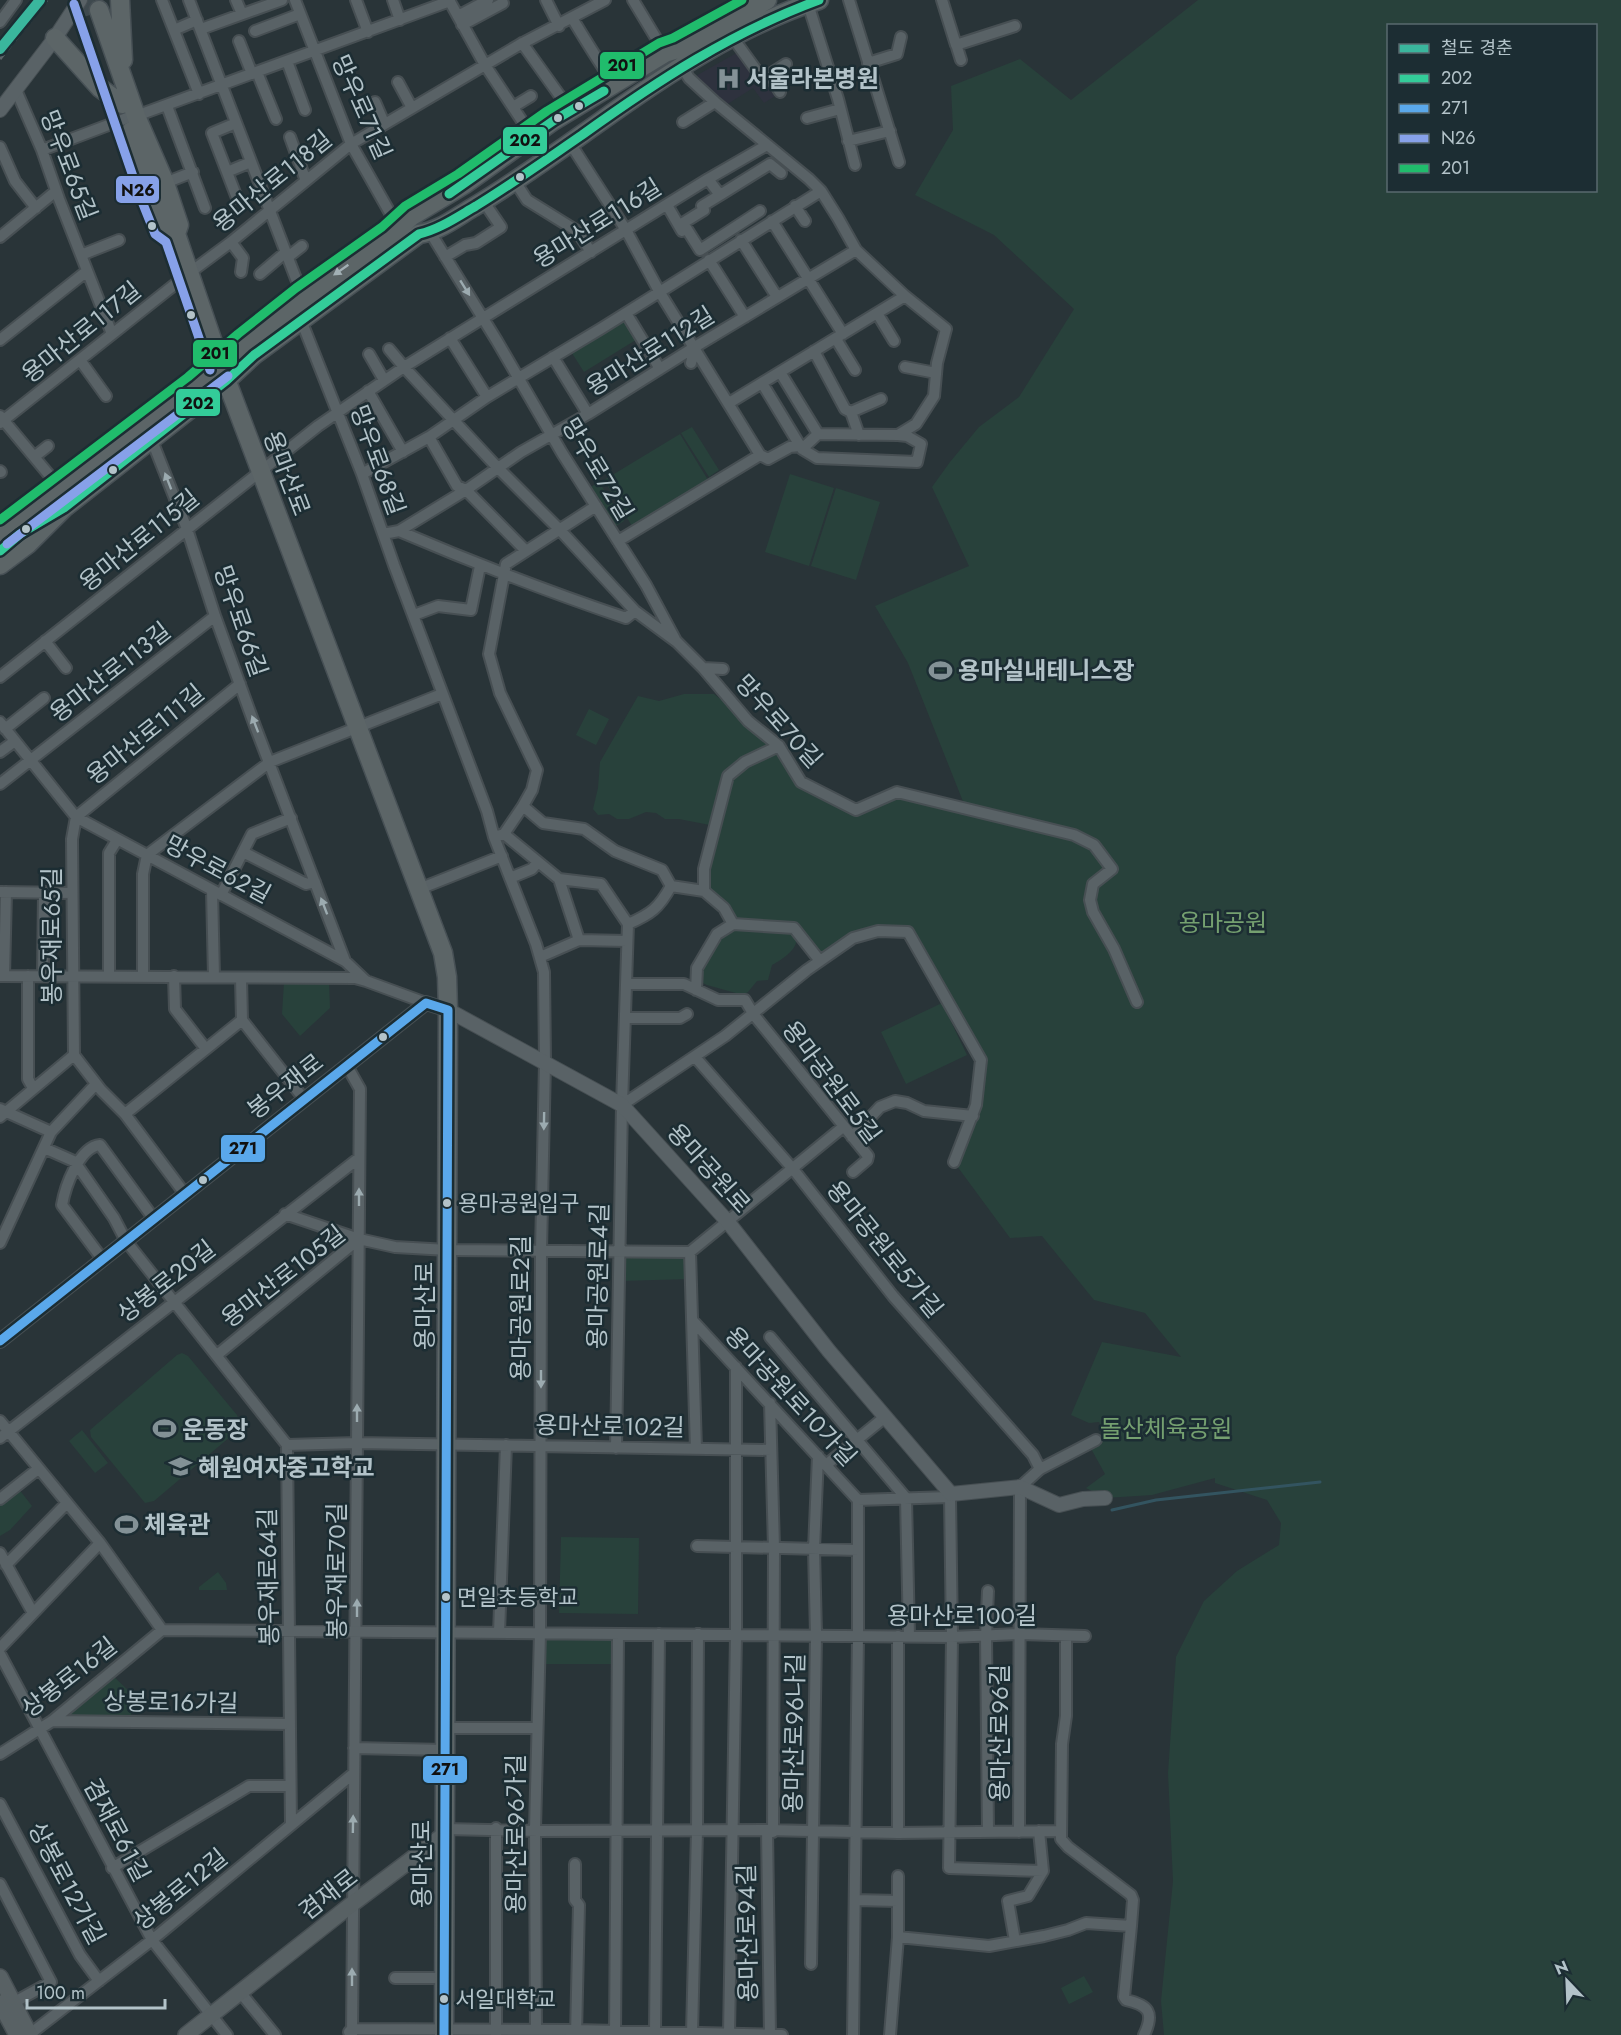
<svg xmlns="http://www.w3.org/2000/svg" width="1621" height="2035" font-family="Jost,'Noto Sans KR',sans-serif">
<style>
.medical{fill:#2e323e}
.green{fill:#28413b;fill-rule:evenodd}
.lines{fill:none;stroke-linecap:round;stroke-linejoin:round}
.stream{stroke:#335460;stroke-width:3}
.primary-tunnel{stroke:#3e494e;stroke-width:18;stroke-dasharray:18 9;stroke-linecap:butt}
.minor-casing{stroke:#474f53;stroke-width:14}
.tertiary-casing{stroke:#474f53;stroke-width:16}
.secondary-casing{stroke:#474f53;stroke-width:18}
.primary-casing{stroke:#475055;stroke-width:21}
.minor{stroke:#596266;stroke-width:10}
.tertiary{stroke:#596266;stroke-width:14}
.secondary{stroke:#586164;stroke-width:15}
.primary{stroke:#5c6567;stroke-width:18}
.rail{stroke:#5d656a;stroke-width:3;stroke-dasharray:6 6;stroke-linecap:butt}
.bus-1-casing{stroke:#1c2d33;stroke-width:14}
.bus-2-casing{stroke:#1c2d33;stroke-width:14}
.bus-3-casing{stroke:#1c2d33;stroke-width:14}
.bus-4-casing{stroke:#1c2d33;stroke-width:14}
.bus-1{stroke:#3c9;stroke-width:9}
.bus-2{stroke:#5aa8eb;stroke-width:9}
.bus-3{stroke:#87a1e9;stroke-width:9}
.bus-4{stroke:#20bc6c;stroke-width:9}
.rail-1-casing{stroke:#1c2d33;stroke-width:15}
.rail-1{stroke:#3ab69d;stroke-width:10}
.oneway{fill:#a2b0b5}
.oneway2{fill:#9cabb0}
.bus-dot{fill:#b3c3c9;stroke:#1c2d33;stroke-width:2}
.labels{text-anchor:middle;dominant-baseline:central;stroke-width:5;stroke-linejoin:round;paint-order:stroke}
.bus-label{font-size:22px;fill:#b3c3c9;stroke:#1c2d33;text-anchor:start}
.poi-label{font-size:24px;font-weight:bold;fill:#b3c3c9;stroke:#1c2d33;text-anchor:start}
.street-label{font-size:24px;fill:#b3c3c9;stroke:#1c2d33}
.park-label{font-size:24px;fill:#75a070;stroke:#1c2d33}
.line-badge{stroke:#1c2d33;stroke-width:2}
.pale-badge-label{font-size:16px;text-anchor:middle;font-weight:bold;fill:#111}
</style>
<rect width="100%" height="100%" fill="#293438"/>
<path class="medical" d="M740,51L762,78L768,83L777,95L764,103L753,88L726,105L694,77Z"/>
<path class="green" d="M1198,0H1621V2035H1164L1161,2001L1173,1881L1168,1773L1176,1657L1204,1601L1237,1571L1279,1545L1281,1523L1267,1500L1215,1483V1478L1152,1495L1105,1498L1086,1488L1105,1474L1089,1445L1104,1434L1099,1422L1089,1423L1071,1415L1102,1342L1181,1357L1145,1313L1094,1300L1042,1236L1010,1238L954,1162L976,1105L981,1060L908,932L878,931L820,961L794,928L733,924L704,891L715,826L679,819H665L656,813L646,812L629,819H617L609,814L598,815L593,809L598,788L600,762L638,696L659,701L684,694H714L779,746L801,782L856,810L897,792L966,809L908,663L875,606L969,566L932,487L950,462L979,427L1019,397L1074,309L994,235L915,195L953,130L951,86L1020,59L1071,100ZM1388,26H1596V190H1388Z
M626,316L639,338L584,372L570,350Z
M692,427L719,470L709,477L681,433Z
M680,434L708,480L632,526L604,480Z
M790,474L834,488L809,566L765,552Z
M599,482L624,521L614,527L589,488Z
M836,488L880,502L856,580L811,566Z
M589,709L609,719L596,745L576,735Z
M735,928L790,931C792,932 796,937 796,939C798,950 779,961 772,965L768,980L757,981L748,992L743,995L707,985L701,982L700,968L720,937Z
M284,982H329L330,1008L300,1036L282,1014Z
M942,1003L967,1055L906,1084L881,1032Z
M689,1252L690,1279L620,1281V1253Z
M182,1353L188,1356L237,1415L240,1423L237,1431L154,1501L145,1503L91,1437L90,1430L177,1355Z
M82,1430L108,1463L95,1473L69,1441Z
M18,1488L32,1506L10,1530L0,1536V1503Z
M561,1537L639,1538L638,1614L559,1613Z
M218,1572L226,1583L227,1590H199V1587Z
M544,1638L615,1639V1664H544Z
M110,1673L129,1691L132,1723L52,1721Z
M1084,1976L1093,1992L1069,2004L1061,1988Z"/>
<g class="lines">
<path class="stream" d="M1112,1510L1156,1500L1320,1482"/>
<path class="primary-tunnel" d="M85,0L90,15"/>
<defs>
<path id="minor" d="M162,0L199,94
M189,0L303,297
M236,0L242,14
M295,0L351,144L398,227
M356,0L368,32
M393,0L400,20
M449,0L485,65L532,136
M546,0L559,26
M633,0L665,53
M735,0L741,13
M849,0L899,162
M942,0L956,45L1015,26
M808,4L838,99L855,165
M458,16L488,0
M572,18C586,41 599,63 615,85
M0,22L16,0
M462,25L503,3
M201,29L282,0
M174,30L197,20
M255,31L300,14
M733,38L759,74L767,76L786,64
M239,41L252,74
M522,43L570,110
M956,44L961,60
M287,61L305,110
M868,63L897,54L901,37
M682,67L689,78L715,102L809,179L821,191L838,218L856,250L905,296L946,329L937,363L934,396L916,424L898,435L818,434L802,449
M257,72L276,119
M769,75L780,92
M398,82L412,108
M16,90L42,150L59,199L112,334
M375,102L384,123
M167,106L205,208
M513,107L531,96
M136,116L450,1
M807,118L840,109
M683,122L715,102
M236,123L212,133L237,198
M290,137L306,181
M848,141L890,131
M570,143L626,230L659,291L760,455L768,459L790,447L799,446
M0,147L15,181L36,208
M42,150L127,118
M227,172L251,162
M708,179L720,195L702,206L704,210L683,223L700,250L760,211
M165,183L193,172
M516,183L527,200L577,231L591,252
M720,195L770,164L781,173
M667,205L682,231
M795,206L805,221
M772,221L843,334
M430,232L497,341L562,453L646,585L675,639
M0,237L56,191
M741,240L777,297
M231,242L243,258L241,272
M81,255L119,240
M288,257L302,246
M445,257L465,245L476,243L501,227L484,202
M709,260L745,317
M260,274L286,252
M626,313L660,369
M877,313L894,341
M301,320L362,474L394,565L487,811L494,837L536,944L544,972L545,1062L541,1251L540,1633L535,1829L536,2035
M450,338L487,397
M836,339L855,370
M0,340L87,271
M389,349L404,367L497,467L559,529L635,611L677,642L703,668L748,721L779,746L801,782L856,810L897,792L1074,835L1094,845L1112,869L1093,884L1090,900L1093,912L1114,949L1137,1002
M814,351L845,409L851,412
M369,354L384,380
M553,357L588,414
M80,360L106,396
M691,363L695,347
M905,367L936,373
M780,372L818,434
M762,383L802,449L817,458L917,462L921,444L907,436L898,435
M368,391L403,452
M729,403L905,296
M0,416L60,488
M0,423L188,274L231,242L351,144L519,45L605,0
M859,435L851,412L881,399
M429,437L457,486L466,490L525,550
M151,438L187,529L215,616L255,726L345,961
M34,457L48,446
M0,471L1,472
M362,474L429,437L487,397L602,328L821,191
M596,506L506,564L489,654L500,693L537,770L532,790L523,806L543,823L584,829L615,851L662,870L671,886L704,891
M399,531C474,563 549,592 626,618L635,611
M383,534L399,531L466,490L521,452L588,414L698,345L856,250
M618,541L760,455
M414,615L438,606L471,610L480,566
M45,641L66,668
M703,668L723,669
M0,677L318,426L404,367L708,179L767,145
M0,722L76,817L345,961L366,981L426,1003
M5,729L44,698
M0,752L15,741
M0,784L215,616
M504,834L523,806
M494,837L504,834L559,879L601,884L628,924L622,1105L616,1448
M243,852L306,884L315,882
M510,878L532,869L538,862
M559,879L579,940
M419,889L502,856
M212,890L214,977
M704,891V869L728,776L745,762L779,746
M704,891L724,908L733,924
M0,892L72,893
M221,895L252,834L291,818
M628,924C651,914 659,908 671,886
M540,957L579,940L627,941
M109,975V853L117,840
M0,976L355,978L366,981
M4,976L6,892
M28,976V1079L33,1088
M43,976L44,892
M143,976V874L147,855L270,762L442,694
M174,976L175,1009L206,1049
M241,978L242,1020L304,1099
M626,984H684L718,1000H745L754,1015L868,1156L867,1160L853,1172
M696,990L697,968L717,934L733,924L794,928L820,961
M625,1018H680L687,1014
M74,1055L72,839L76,817L240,684
M695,1057L793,1169L893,1296L1033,1455L1040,1469
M347,1066L360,1089L352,2035
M622,1105L725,1036L807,970L853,938L878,931L908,932L981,1060L976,1105L954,1162
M0,1109L51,1132
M125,1114L242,1020
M0,1117L74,1055L101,1090L125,1114L185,1194
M852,1137L880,1107L895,1101L907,1103L924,1111L973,1116
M44,1148L78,1163
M77,1165L114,1218L126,1241L287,1445L291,1825
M285,1214L359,1239
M0,1243L51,1132L96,1084
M103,1260L62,1205C65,1187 79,1147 100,1145L154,1219
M692,1320L858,1500
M770,1337L906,1498L909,1636
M217,1355L359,1239L395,1247L448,1250L690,1252
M770,1403L774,1548L773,1832
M0,1421L100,1543L162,1630
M0,1438L359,1158
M287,1445L357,1443L771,1450
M696,1449L690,1252L843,1127
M826,1465L885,1417
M950,1497L952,1637L949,1868L1043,1871
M0,1499L38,1469
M858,1500L950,1497L951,1494
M697,1546L858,1550
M0,1553L33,1613
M6,1565L66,1504
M162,1630L952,1637L1020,1634L1085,1636
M499,1633L506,1445
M898,1636V1833
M1066,1637V1716L1062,1744L1061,1839L1068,1847L1131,1895L1133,1900L1131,1926
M0,1648L100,1543
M0,1654L152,1940L227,2035
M52,1721L290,1724
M445,1728H537
M354,1748L445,1750
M0,1754L52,1721L162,1630
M0,1804L80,1955L99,1981
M496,1828V2035
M445,1829L538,1831L767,1830L898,1833L1060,1831
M767,1830L770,2035
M1039,1831L1043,1871
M988,1832L986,1636L988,1591
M1019,1832L1020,1487L1040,1469L1096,1440
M575,1864V1900L579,1905L576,2035
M112,1868L249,1786H290
M0,1884L51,1982L13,2003
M855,1900L898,1901
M898,1937L989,1946L1044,1936L1068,1930L1086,1923L1131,1926L1124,1997L1126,2000C1148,2005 1155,2012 1144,2035
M1015,1941L1008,1901L1028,1896L1043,1871
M811,1964L816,1635L814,1549L818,1456
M395,1978H444
M240,1992L275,2035
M349,2032L352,2029L576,2030L782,2035
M655,2032L659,1634
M692,2033L697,1831L698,1634
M30,2034L152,1940L354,1773
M729,2034L736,1635V1367
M615,2035L618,1635
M853,2035L858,1635V1500
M890,2035L898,1937V1876"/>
<path id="tertiary" d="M0,110L55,38L80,0
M0,1341L426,1003L448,1010L622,1105L728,1222L829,1351L951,1494L1020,1487L1059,1505L1083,1499L1105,1498"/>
<path id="secondary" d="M0,1977L30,2035
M0,2003L17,2035
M186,2035L352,1904L445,1834"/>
<path id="primary" d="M120,0L123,60
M99,10L136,116L165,183L179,225L176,234L221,366L443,953L447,977L448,1010L444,2035
M55,38L100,88L122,104
M131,131L150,189L166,228L176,234
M0,535L60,488L196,386L245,343L303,297L389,236L412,216L465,184L553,121L665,53L678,49L767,0
M0,565L28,544L64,508L226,381L254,355L419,234C439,231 455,218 472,208C516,182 556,153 597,124C665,75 739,26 819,0"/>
</defs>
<use href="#minor" class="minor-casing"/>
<use href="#tertiary" class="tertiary-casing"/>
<use href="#secondary" class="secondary-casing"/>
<use href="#primary" class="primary-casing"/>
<use href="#minor" class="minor"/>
<use href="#tertiary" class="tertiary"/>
<use href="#secondary" class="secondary"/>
<use href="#primary" class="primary"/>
<path class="rail" d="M0,59L47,0"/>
<defs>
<path id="bus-1" d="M449,194L553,121L604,91
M0,551L20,534L64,508L226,381L254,355L419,234C440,229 457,217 476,206C512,184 547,159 582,135C657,81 732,32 819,0"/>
<path id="bus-2" d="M0,1341L426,1003L448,1010L444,2035"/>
<path id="bus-3" d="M74,4L139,194L155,234L166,242L210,370
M7,544L228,376"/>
<path id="bus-4" d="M0,520L188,377L238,334L296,288L382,227L405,206L458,174L547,111L659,43L673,38L742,0"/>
</defs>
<use href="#bus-1" class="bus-1-casing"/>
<use href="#bus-2" class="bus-2-casing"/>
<use href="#bus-3" class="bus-3-casing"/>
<use href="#bus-4" class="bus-4-casing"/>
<use href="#bus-1" class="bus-1"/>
<use href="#bus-2" class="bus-2"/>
<use href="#bus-3" class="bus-3"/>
<use href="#bus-4" class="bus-4"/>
<defs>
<path id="rail-1" d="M0,49L40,0"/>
</defs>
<use href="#rail-1" class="rail-1-casing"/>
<use href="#rail-1" class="rail-1"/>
</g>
<defs><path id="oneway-solid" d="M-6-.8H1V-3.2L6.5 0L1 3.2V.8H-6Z" transform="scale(1.5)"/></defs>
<use class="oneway" href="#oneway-solid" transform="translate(341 270) rotate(145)"/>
<g class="oneway2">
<use href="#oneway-solid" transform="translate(465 288) rotate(58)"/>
<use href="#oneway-solid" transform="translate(168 481) rotate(-111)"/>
<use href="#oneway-solid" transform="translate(255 724) rotate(-111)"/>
<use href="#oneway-solid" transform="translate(324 906) rotate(-111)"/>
<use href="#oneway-solid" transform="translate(544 1121) rotate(91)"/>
<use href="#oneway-solid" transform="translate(359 1197) rotate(-90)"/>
<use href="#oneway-solid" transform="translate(541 1379) rotate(90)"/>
<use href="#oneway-solid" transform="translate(357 1413) rotate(-90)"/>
<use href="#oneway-solid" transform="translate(357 1608) rotate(-90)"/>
<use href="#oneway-solid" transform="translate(353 1824) rotate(-89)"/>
<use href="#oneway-solid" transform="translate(352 1977) rotate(-90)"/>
</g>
<defs>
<symbol id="hospital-bare" viewBox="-9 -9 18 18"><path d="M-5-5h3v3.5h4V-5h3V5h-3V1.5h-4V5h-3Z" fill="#839196" stroke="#1c2d33" stroke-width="2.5" paint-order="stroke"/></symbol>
<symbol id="stadium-bare" viewBox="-9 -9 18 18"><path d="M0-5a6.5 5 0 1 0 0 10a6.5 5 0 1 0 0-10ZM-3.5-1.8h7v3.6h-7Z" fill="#839196" stroke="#1c2d33" stroke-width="2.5" paint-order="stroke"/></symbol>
<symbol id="school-bare" viewBox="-9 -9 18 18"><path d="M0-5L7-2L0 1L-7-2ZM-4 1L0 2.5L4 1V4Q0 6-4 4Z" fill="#839196" stroke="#1c2d33" stroke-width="2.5" paint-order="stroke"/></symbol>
</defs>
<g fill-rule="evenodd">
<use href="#hospital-bare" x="712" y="62" width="33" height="33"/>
<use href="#stadium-bare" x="924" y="654" width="33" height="33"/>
<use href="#stadium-bare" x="148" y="1412" width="33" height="33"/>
<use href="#school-bare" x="164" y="1450" width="33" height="33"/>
<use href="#stadium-bare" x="110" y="1508" width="33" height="33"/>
</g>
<g class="bus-dot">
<circle cx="579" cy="106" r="5"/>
<circle cx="558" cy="118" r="5"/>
<circle cx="520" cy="177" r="5"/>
<circle cx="152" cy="226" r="5"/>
<circle cx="191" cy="315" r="5"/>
<circle cx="113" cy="470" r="5"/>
<circle cx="26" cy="529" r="5"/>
<circle cx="383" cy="1037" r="5"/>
<circle cx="203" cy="1180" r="5"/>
<circle cx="447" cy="1203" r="5"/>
<circle cx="446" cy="1597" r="5"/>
<circle cx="444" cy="1999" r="5"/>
</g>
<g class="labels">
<g class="bus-label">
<text x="458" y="1203">용마공원입구</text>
<text x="457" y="1597">면일초등학교</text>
<text x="455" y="1999">서일대학교</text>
</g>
<g class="poi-label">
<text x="746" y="78">서울라본병원</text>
<text x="958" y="670">용마실내테니스장</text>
<text x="182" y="1429">운동장</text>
<text x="198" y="1467">혜원여자중고학교</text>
<text x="144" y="1524">체육관</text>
</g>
<g class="street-label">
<text transform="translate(362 107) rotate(66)">망우로71길</text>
<text transform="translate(69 165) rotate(69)">망우로65길</text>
<text transform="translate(272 181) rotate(-39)">용마산로118길</text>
<text transform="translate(597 223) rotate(-32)">용마산로116길</text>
<text transform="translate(81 332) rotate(-39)">용마산로117길</text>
<text transform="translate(650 351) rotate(-32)">용마산로112길</text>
<text transform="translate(378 460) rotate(70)">망우로68길</text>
<text transform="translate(598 469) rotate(59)">망우로72길</text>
<text transform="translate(287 473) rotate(69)">용마산로</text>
<text transform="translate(139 540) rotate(-39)">용마산로115길</text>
<text transform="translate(241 621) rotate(71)">망우로66길</text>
<text transform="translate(110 672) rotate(-38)">용마산로113길</text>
<text transform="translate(779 721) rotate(48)">망우로70길</text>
<text transform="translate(145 734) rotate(-39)">용마산로111길</text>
<text transform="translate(218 869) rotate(28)">망우로62길</text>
<text transform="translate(51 936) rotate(-90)">봉우재로65길</text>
<text transform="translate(832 1082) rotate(53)">용마공원로5길</text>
<text transform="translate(285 1086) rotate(-38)">봉우재로</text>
<text transform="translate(709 1168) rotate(48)">용마공원로</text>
<text transform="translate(885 1249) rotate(51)">용마공원로5가길</text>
<text transform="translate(283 1276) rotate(-38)">용마산로105길</text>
<text transform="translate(598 1276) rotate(-89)">용마공원로4길</text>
<text transform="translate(166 1281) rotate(-38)">상봉로20길</text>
<text transform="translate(424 1306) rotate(-90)">용마산로</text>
<text transform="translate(520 1308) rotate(-90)">용마공원로2길</text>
<text transform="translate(791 1396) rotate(47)">용마공원로10가길</text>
<text transform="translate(610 1426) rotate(1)">용마산로102길</text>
<text transform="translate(336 1571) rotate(-90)">봉우재로70길</text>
<text transform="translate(268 1577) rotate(-91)">봉우재로64길</text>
<text x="962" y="1615">용마산로100길</text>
<text transform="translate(69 1677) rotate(-38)">상봉로16길</text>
<text transform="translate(171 1702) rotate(1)">상봉로16가길</text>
<text transform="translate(794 1733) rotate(-89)">용마산로96나길</text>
<text transform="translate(999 1733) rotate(-90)">용마산로96길</text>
<text transform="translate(117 1830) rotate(62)">겸재로61길</text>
<text transform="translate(515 1834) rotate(-90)">용마산로96가길</text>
<text transform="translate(421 1864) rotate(-90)">용마산로</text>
<text transform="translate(67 1883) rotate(62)">상봉로12가길</text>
<text transform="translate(180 1889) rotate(-39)">상봉로12길</text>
<text transform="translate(328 1894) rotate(-38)">겸재로</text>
<text transform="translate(747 1933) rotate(-91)">용마산로94길</text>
</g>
<g class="park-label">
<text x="1223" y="922">용마공원</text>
<text x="1166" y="1428">돌산체육공원</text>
</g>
</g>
<g class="line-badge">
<rect x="599" y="51" width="46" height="29" rx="6" fill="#20bc6c"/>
<rect x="502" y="126" width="46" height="29" rx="6" fill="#3c9"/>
<rect x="115" y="175" width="45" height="29" rx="6" fill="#87a1e9"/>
<rect x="192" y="339" width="46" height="29" rx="6" fill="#20bc6c"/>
<rect x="175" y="388" width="46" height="29" rx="6" fill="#3c9"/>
<rect x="220" y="1134" width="46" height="29" rx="6" fill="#5aa8eb"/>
<rect x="422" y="1755" width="46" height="29" rx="6" fill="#5aa8eb"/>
</g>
<g class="pale-badge-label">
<text x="622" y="71">201</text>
<text x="525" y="146">202</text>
<text x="138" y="196">N26</text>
<text x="215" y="359">201</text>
<text x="198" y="409">202</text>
<text x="243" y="1154">271</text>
<text x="445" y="1775">271</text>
</g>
<rect x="1387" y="24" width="210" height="168" fill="#1c2d33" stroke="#58696f" stroke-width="1.5"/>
<rect x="1399" y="44" width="30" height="9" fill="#3ab69d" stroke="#58696f" stroke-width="1.5"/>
<text x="1441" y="54" font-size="18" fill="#b3c3c9">철도 경춘</text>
<rect x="1399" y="74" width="30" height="9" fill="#33cc99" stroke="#58696f" stroke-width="1.5"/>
<text x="1441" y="84" font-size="18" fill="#b3c3c9">202</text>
<rect x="1399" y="104" width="30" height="9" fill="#5aa8eb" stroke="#58696f" stroke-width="1.5"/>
<text x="1441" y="114" font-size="18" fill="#b3c3c9">271</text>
<rect x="1399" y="134" width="30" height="9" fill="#87a1e9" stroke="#58696f" stroke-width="1.5"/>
<text x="1441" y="144" font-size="18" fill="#b3c3c9">N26</text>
<rect x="1399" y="164" width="30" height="9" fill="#20bc6c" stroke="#58696f" stroke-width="1.5"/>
<text x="1441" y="174" font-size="18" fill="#b3c3c9">201</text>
<g transform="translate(1567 1981) rotate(337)" stroke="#1c2d33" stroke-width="4.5" paint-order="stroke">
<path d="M0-4.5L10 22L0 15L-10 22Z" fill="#b3c3c9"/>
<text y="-9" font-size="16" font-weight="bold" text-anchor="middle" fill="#b3c3c9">N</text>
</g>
<path d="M27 1999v9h138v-9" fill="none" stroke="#b3c3c9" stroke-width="3"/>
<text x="36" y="1999" font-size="18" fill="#b3c3c9" stroke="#1c2d33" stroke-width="4.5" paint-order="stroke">100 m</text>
</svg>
